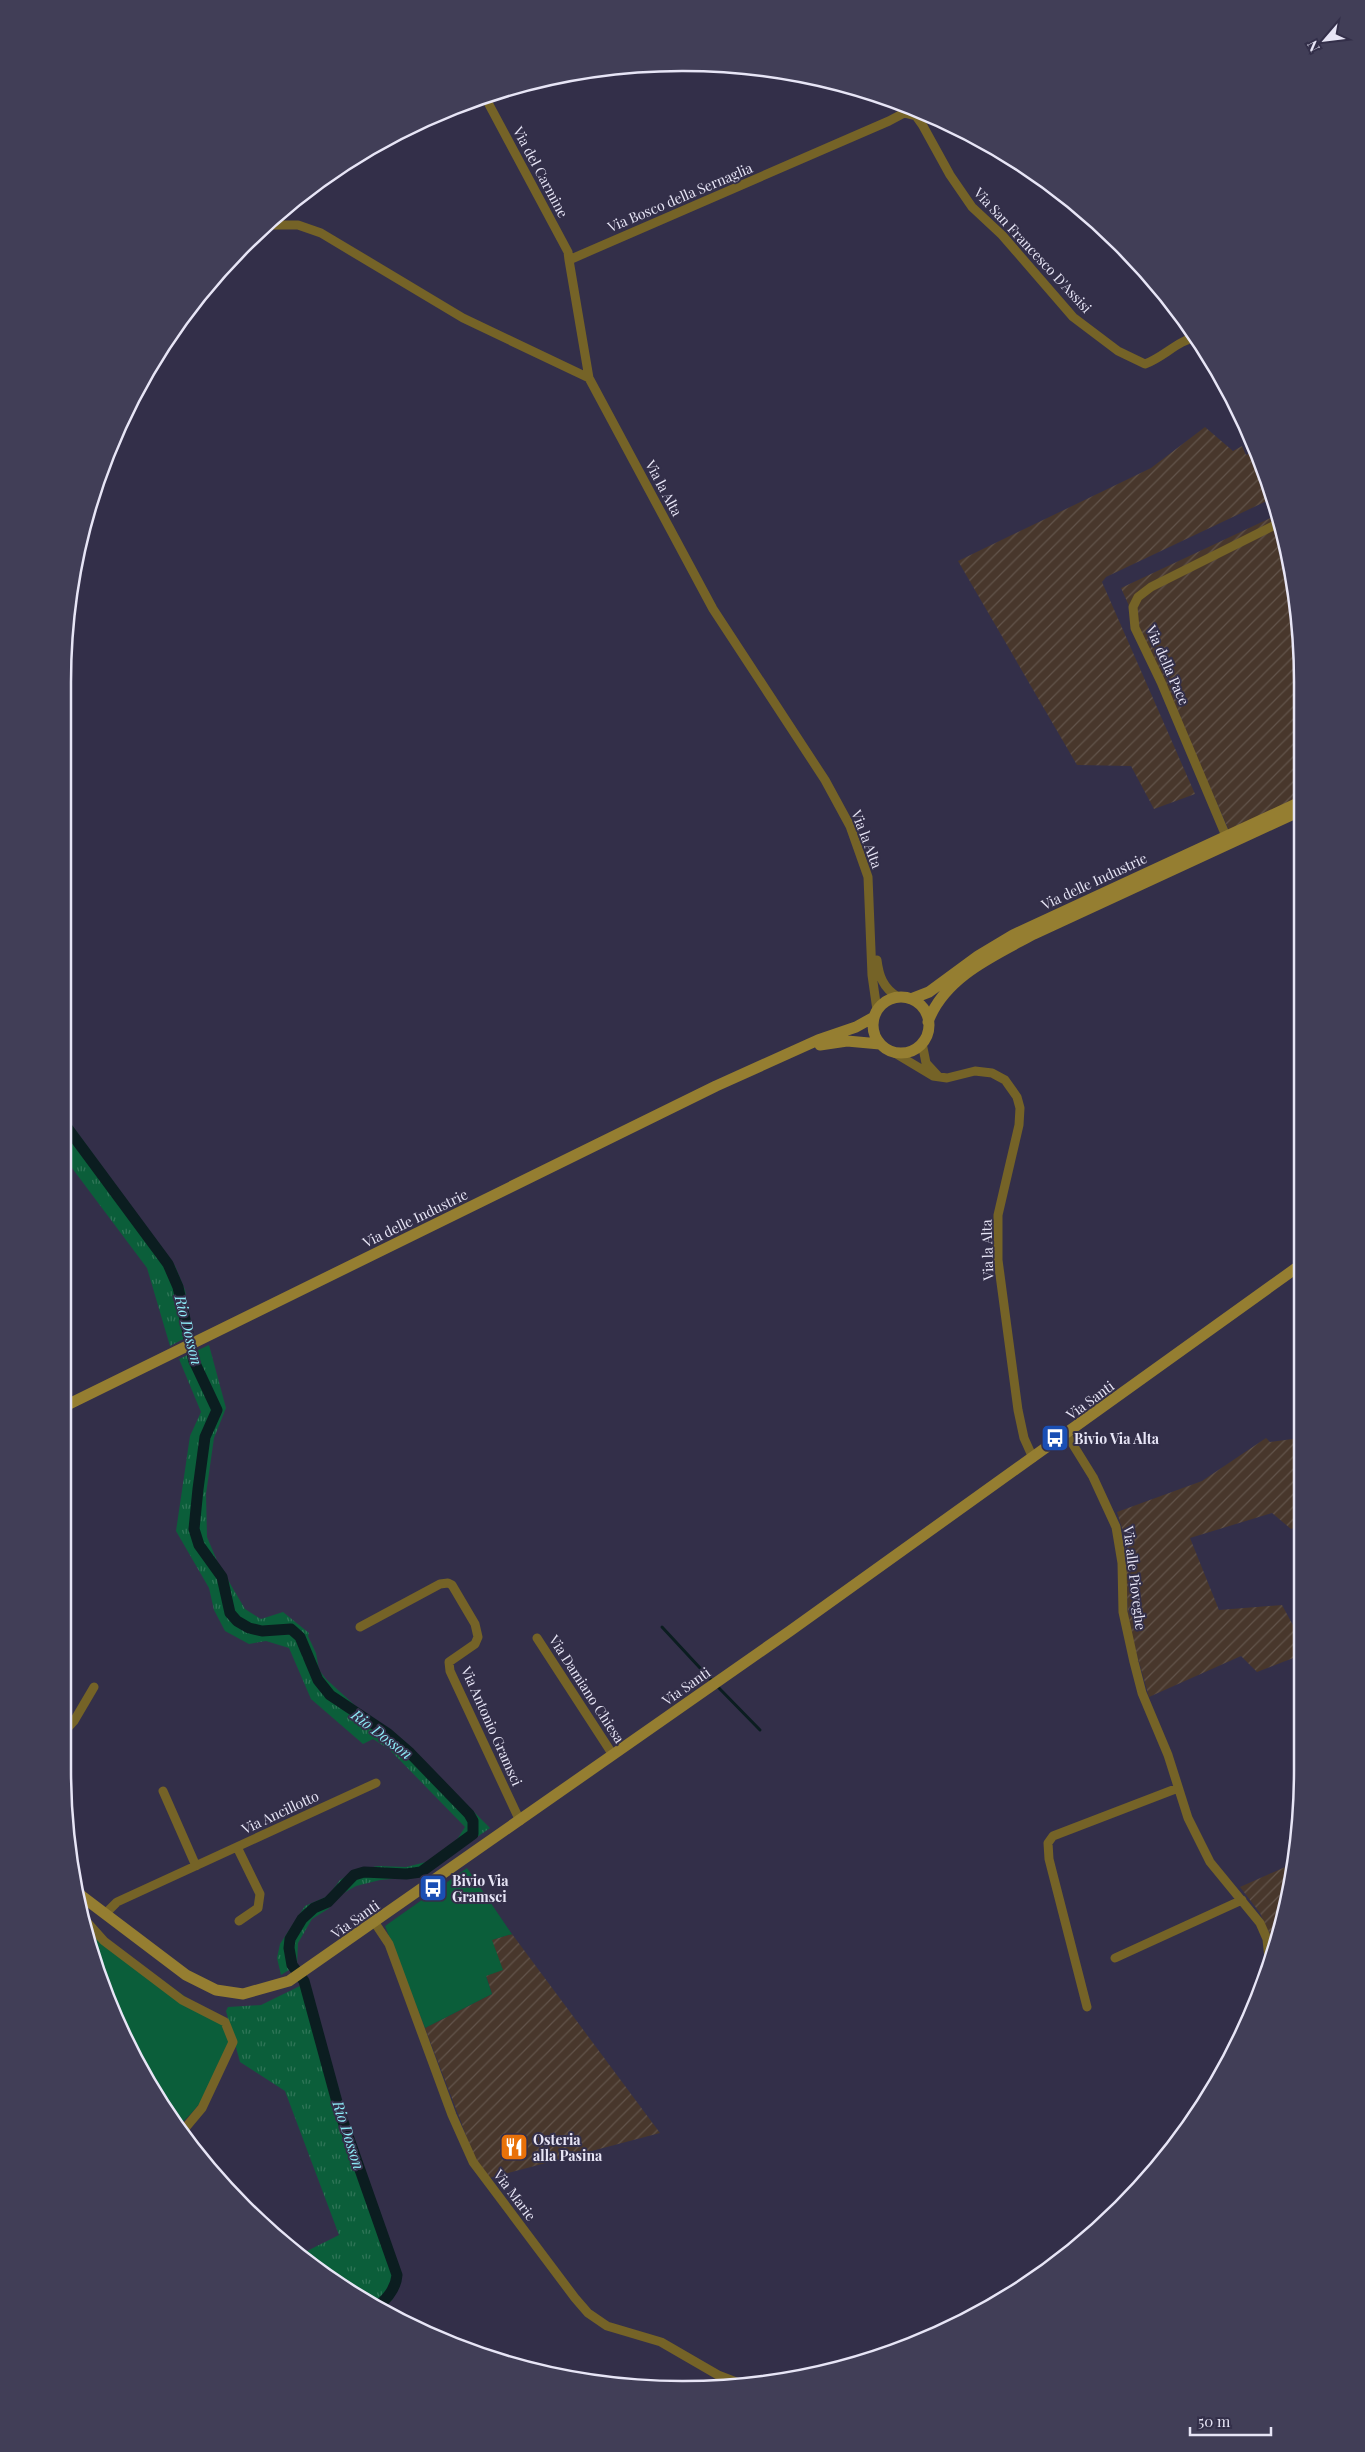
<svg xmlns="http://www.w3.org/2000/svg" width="1365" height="2452" font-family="'Playfair Display',serif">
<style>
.industrial{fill:url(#industrial-furrows)}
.grass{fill:url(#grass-tufts)}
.pitch{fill:#0b5e3a}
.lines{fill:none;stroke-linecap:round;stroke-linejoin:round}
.stream{stroke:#0b1d20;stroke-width:3}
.canal{stroke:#0b1d20;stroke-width:11}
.street{stroke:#756327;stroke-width:9}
.secondary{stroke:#957e31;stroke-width:11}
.labels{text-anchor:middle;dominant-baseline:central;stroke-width:4;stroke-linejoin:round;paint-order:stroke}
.street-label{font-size:14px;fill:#e7e5f6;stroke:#332f49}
.poi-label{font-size:14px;font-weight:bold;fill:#e7e5f6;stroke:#332f49;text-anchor:start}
.water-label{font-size:15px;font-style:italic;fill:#8decf8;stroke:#332f49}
.rim{fill:none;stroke:#e7e5f6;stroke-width:2.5}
</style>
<defs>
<pattern id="industrial-furrows" width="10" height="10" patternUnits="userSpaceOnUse" patternTransform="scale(1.25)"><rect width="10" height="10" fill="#48372c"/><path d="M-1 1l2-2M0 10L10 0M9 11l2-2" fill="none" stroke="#62544b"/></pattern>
<pattern id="grass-tufts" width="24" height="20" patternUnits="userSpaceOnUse" patternTransform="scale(1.25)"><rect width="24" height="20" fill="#0b5e3a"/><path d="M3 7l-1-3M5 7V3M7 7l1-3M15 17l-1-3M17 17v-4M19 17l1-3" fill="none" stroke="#2f7557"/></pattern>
</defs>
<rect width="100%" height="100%" fill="#332f49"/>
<path class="industrial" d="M1205,427L1233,451L1242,446L1246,455L1254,451L1269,483L1273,498L1106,577L1102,582L1195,794L1154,809L1131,766L1077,765L958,561L1151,468Z
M1277,515L1297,602L1298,799L1229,830L1121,588Z
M1266,1438L1270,1442L1300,1438V1525L1291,1529L1272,1513L1190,1538L1219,1610L1282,1605L1301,1640V1655L1257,1672L1241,1656L1149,1697L1132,1637L1128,1612L1124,1535L1117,1512L1202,1481Z
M1292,1864L1281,1930L1275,1946L1260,1913L1240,1887Z
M512,1934L660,2133L489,2178L476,2161L425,2028L492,1994L476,1944Z"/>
<path class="grass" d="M63,1113L175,1266L185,1290L193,1334L170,1346L147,1268L63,1156Z
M209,1345L226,1408L214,1438L206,1494L207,1537L218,1563L245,1609L261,1619L283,1612L309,1633L308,1636L316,1653L319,1670L326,1679L361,1711L399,1737L490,1828L421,1876L380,1880L356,1886L342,1894L328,1909L312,1919L298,1943L297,1965L281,1975L277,1958L280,1944L305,1906L328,1896L340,1880L356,1870L378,1866L406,1867L434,1860L458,1838L465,1827L389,1749L373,1739L363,1744L311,1699L289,1648L266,1641L249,1644L225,1631L214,1610L209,1588L176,1531L190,1436L201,1412L179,1359Z
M304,1984L338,2086L345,2116L401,2278L392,2300L381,2308L338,2285L299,2255L339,2235L285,2091L240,2062L226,2011L228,2007L261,2005Z"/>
<path class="pitch" d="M467,1868L514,1937L512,1934L492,1940L503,1970L486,1976L492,1994L425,2028L385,1926Z
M89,1932L144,1974L150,1971L225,2026L232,2043C215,2078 208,2101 177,2127L145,2079L96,1969L86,1933Z"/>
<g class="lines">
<path class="stream" d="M662,1627L713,1682
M717,1686L760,1730"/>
<path class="canal" d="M63,1122L168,1264L178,1287L194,1361L217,1410L205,1437L198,1489L194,1529L199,1545L222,1577L230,1613L237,1621L249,1628L262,1631L291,1629L300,1637L318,1680L330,1695L387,1733L410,1753L469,1814L473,1821V1834L421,1872L406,1874L364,1872L354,1875L328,1902L314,1908L302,1919L290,1939L289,1948L292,1965L304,1981L340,2113L397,2275C396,2288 388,2298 378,2306"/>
<path class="street" d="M485,97L568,252L569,260
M904,113L916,116L923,126L950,175L972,207L1002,235L1073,317L1118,351L1145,364C1164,357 1178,340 1197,337
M268,225H298L321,233L463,318L589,378L713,609L825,780L850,826L868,877L872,975L877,1010
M589,378L569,260L889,121L904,113L909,108
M1226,836L1161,682L1135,628L1133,607L1138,597L1151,587L1279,523
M877,960C879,976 883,988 898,997
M922,1043L926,1063L938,1076
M893,1052L933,1076L947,1078L975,1071L992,1073L1005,1080L1017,1097L1020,1108L1019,1125L998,1215V1260L1018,1410L1024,1438L1033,1458
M1067,1435L1093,1477L1116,1527L1122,1563L1123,1612L1134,1662L1142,1693L1168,1755L1188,1818L1210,1862L1260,1923L1267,1939L1269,1959
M360,1627L440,1584L448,1583L452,1585L475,1624L478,1637L475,1644L449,1662L450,1671L520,1821
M537,1638L613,1755
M63,1733L74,1721L94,1687
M163,1791L196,1866
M237,1847L260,1894L258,1908L239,1921
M106,1913L117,1902L376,1783
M87,1922L104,1941L182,2000L225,2022L233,2042L202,2108L181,2133
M375,1923L389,1944L452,2115L473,2162L575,2298L588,2313L607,2326L661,2342L718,2375L744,2385
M1115,1958L1242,1900
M1087,2007L1049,1859L1048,1843L1053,1836L1178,1788"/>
<path class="secondary" d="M873 1025a28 28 0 1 1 56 0a28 28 0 1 1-56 0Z
M911,999L929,992L978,956L1013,935L1298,803
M928,1022C944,977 995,955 1034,934L1298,812
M820,1045L847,1041L880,1044
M63,1407L716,1086L818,1040L856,1027L874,1017
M75,1891L186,1975L216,1990L243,1994L289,1981L790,1631L1299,1266"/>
</g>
<defs>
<symbol id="bus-square" viewBox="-11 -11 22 22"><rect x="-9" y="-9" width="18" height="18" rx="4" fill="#1a4fb4" stroke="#332f49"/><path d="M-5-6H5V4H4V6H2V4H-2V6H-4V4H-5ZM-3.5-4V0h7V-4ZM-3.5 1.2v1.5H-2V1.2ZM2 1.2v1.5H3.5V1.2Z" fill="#fff"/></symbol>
<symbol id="restaurant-square" viewBox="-11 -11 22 22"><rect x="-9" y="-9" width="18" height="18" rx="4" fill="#e8710a" stroke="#332f49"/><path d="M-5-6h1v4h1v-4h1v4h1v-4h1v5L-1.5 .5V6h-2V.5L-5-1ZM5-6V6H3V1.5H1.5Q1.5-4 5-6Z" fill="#fff"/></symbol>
</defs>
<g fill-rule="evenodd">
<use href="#bus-square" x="1039" y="1422" width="32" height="32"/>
<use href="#bus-square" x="417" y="1872" width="32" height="32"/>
<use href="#restaurant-square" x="498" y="2131" width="32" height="32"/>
</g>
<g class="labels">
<g class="street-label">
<text transform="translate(541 172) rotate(62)">Via del Carmine</text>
<text transform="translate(680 197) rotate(-23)">Via Bosco della Sernaglia</text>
<text transform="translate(1033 250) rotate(47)">Via San Francesco D'Assisi</text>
<text transform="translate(664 488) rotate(62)">Via la Alta</text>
<text transform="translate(1168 665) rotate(66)">Via della Pace</text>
<text transform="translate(867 839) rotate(69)">Via la Alta</text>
<text transform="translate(1094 881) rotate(-25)">Via delle Industrie</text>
<text transform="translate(415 1218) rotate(-26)">Via delle Industrie</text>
<text transform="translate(987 1250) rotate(-92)">Via la Alta</text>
<text transform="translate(1090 1400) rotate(-36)">Via Santi</text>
<text transform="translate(1135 1578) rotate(83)">Via alle Pioveghe</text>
<text transform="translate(686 1686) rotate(-35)">Via Santi</text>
<text transform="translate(587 1689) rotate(57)">Via Damiano Chiesa</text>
<text transform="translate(492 1726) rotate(66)">Via Antonio Gramsci</text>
<text transform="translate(280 1812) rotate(-25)">Via Ancillotto</text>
<text transform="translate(355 1919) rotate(-35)">Via Santi</text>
<text transform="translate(515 2195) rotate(53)">Via Marie</text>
</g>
<g class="poi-label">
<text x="1074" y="1438">Bivio Via Alta</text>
<text x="452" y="1880">Bivio Via<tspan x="452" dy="16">Gramsci</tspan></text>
<text x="533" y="2139">Osteria<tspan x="533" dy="16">alla Pasina</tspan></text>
</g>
<g class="water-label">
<text transform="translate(189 1330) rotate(76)">Rio Dosson</text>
<text transform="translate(382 1734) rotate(37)">Rio Dosson</text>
<text transform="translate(349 2135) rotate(72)">Rio Dosson</text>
</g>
</g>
<path d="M0 0H1365V2452H0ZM682 71H683A611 611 0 0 1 1294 682V1770A611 611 0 0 1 683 2381H682A611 611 0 0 1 71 1770V682A611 611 0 0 1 682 71Z" fill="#413e57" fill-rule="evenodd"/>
<path class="rim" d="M682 71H683A611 611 0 0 1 1294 682V1770A611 611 0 0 1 683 2381H682A611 611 0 0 1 71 1770V682A611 611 0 0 1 682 71Z"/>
<g transform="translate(1325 40) rotate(242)" stroke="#332f49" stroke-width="4" paint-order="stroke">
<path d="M0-4L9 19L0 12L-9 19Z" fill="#e7e5f6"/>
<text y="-8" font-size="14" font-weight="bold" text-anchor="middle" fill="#e7e5f6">N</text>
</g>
<path d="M1190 2427v8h81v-8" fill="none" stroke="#e7e5f6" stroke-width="2.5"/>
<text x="1198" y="2427" font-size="15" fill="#e7e5f6" stroke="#332f49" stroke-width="4" paint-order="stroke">50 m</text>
</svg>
